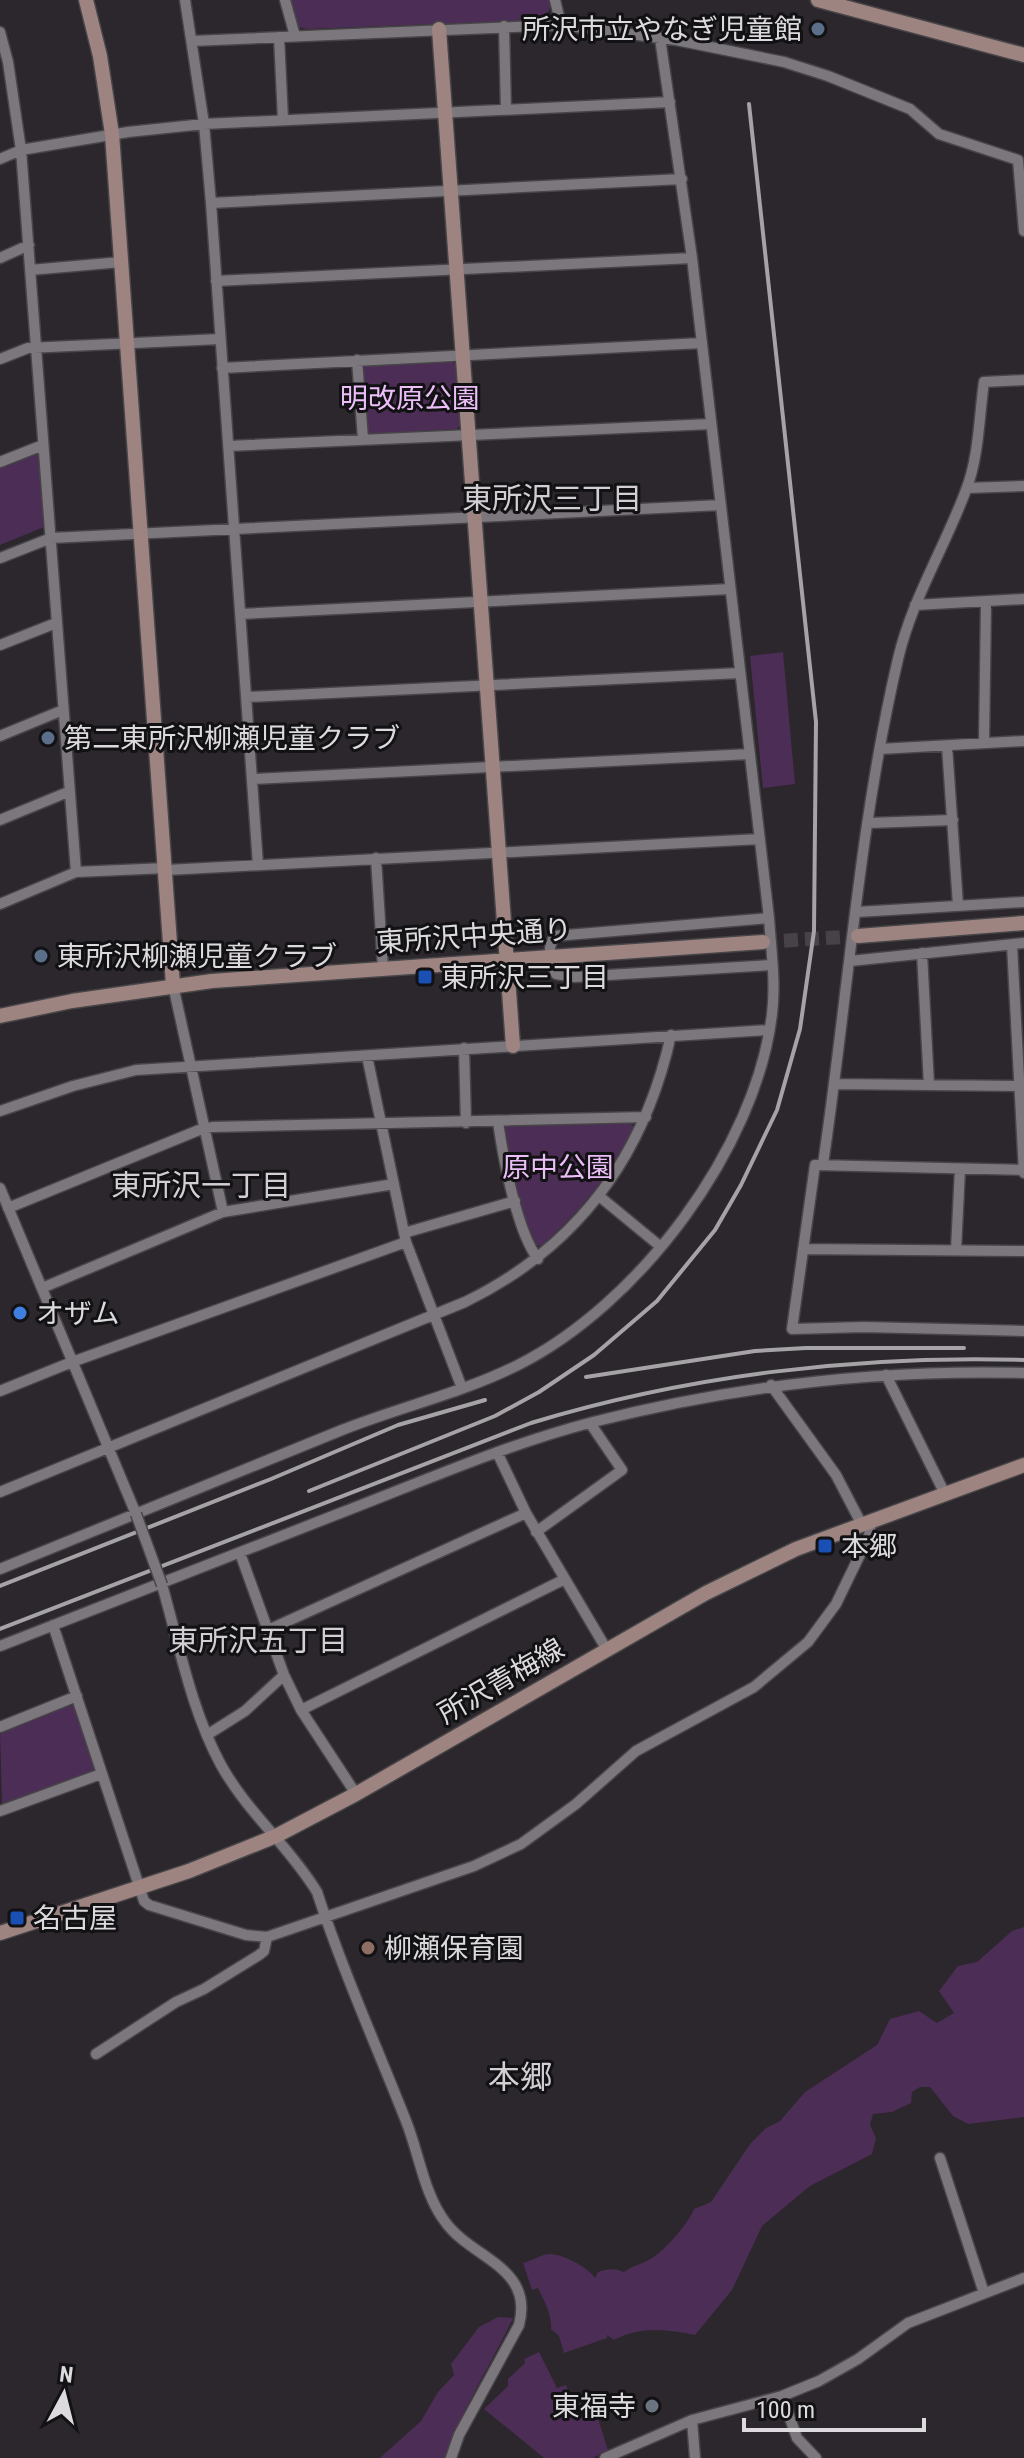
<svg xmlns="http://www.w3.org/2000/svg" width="1024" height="2458" font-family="'Roboto Condensed','Noto Sans JP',sans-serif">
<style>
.green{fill:#4c2d55}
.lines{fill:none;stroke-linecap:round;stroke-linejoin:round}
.secondary-tunnel{stroke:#464247;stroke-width:14;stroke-dasharray:14 7;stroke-linecap:butt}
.street-casing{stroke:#474548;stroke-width:13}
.secondary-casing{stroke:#474548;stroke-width:17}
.street{stroke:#7c777d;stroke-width:10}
.secondary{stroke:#9e8480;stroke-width:14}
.rail{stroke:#a5a3a6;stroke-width:4}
.street-bridge-casing{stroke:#474548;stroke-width:13;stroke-linecap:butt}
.street-bridge{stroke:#7c777d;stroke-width:10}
.service-dot{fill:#5c6f8a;stroke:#121113;stroke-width:3}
.transit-dot{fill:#1a4fb4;stroke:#121113;stroke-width:3}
.shop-dot{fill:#3f7fe0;stroke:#121113;stroke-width:3}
.education-dot{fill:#8d6e63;stroke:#121113;stroke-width:3}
.worship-dot{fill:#6b7280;stroke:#121113;stroke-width:3}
.labels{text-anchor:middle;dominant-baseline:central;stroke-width:6;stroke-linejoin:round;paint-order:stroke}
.poi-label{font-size:28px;fill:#dcdadd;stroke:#121113;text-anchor:start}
.park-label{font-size:28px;fill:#ecbef8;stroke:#121113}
.street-label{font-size:28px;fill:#dcdadd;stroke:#121113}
.neighbourhood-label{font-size:30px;fill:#d3ced4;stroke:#121113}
.quarter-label{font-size:32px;fill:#d3ced4;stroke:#121113}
</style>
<rect width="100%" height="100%" fill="#2b272c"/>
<path class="green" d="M291,0H550C552,8 548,14 542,20L306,29L298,27Z
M451,362L456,364L460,425L457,429L367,434L361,366Z
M33,452L38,455L44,527L0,545V467Z
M783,652L795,784L763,788L750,656Z
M630,1123L635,1128C610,1174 581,1211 541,1246L535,1245L519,1200L504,1130L508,1125Z
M68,1705L74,1706L95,1769L93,1773L6,1805L2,1803L0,1731Z
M1024,1927V2117L968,2124L953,2116L930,2087H920L912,2092L911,2103L892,2112L873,2114L870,2125L876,2138L872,2154L810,2186L762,2226L732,2290L695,2335C667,2329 640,2326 614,2340L607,2335V2338L564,2353L559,2336L551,2329C552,2314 544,2301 538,2288L532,2290L523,2263C531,2261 540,2255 549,2254C562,2253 589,2268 595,2278L598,2272C607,2269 614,2268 624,2272C633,2265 643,2264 652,2258C666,2249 688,2224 694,2209L711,2202L750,2144L766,2128L780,2121L805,2092L877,2045L890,2019L919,2011L937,2023L954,2013L939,1991L958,1966L977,1962L1012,1931Z
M498,2317L513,2318C491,2365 462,2408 446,2458H380L421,2421L438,2392L454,2375L451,2364L479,2327Z
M539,2352L557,2388L566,2385L579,2414L595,2409L608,2450L593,2458H544L484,2409L508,2386V2379L525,2363L524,2359Z"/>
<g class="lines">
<path class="secondary-tunnel" d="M763,942L858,936"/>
<defs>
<path id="street" d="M185,0L204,124L211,203L258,865
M285,0L295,36
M555,0L561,25
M504,26L506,110
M0,32L8,62L21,150L76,872
M279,37L283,119
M192,41L561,25L676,40L784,62L828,76L910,109L939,134L1018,160L1024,231
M0,159L21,150L128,132L204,124L670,102
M211,203L682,179
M0,258L29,245
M30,270L121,262
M216,281L692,258
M0,359L28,348L220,339
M357,360L363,439
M222,368L702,343
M229,446L711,424
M0,462L43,445
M967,488L1024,486
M0,558L51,538L721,505
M915,605L1024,599
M241,614L730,589
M0,645L56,623
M247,697L740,673
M0,736L63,710
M984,743L986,603
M947,746L958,905
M880,749L1024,741
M253,779L750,754
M0,820L68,792
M869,823L953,820
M376,858L383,968
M166,870L760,839
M0,904L76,872L166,868
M857,912L1024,902
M769,918L555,936C546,949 550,961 556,974L575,977L772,965
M1012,945L1024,1173
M922,953L929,1085
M850,961L1024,943
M173,985L223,1212
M464,1048L466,1123
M367,1056L406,1242L462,1388
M835,1084L1019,1086
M0,1111L73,1086L136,1070L769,1030
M498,1122C503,1157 517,1232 538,1259
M823,1164C848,996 859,825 898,659C912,599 945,547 966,490C979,457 979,417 984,382L1024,380
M1024,1170L815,1165L792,1329L864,1327L1024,1331
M0,1188L136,1514
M599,1196L661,1247
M8,1208L199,1130L212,1127L646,1117
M404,1233L515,1201
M803,1249L1024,1251
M956,1250L960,1169
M42,1288L223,1212L394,1184
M886,1375L945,1494
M771,1385L836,1475L861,1523
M0,1391L72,1362L406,1242
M497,1452L526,1513L607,1650
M0,1492L465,1302C578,1247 644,1157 671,1035
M536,1532L622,1470L590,1423
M240,1553L284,1675L301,1710L356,1794
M0,1569C114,1523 228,1477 342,1430C400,1407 462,1393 518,1365C638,1305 756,1149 772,1014C776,983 771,949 769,918L692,258L660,38
M162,1585C179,1644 191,1710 221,1765C247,1812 289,1846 317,1892C342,1969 376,2045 406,2121C419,2153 424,2195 446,2223C473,2259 534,2267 519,2325L459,2435L451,2458
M53,1625L144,1901L149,1905L246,1935L267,1937L474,1866L521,1844L576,1804L636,1751L754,1687L808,1642L836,1604L869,1536L871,1520
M268,1630L526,1513
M0,1646C114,1601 229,1557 343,1512C426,1480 508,1444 593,1422C735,1386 878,1369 1024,1373
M301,1710L565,1579
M0,1727L77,1696
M207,1735L245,1711L284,1675
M0,1811L101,1774
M96,2054L176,2002L204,1989L259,1955L264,1951L267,1937
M940,2158L984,2293
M782,2396L797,2438L816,2458
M692,2420L695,2458
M605,2458L692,2420L782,2396L819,2381L858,2359L908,2323L1024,2278"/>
<path id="secondary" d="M86,0L100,56L112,134L173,985
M818,0L1024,55
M439,29L513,1046
M858,936L1024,923
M0,1016L72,1001L212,981L763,942
M0,1933L189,1871L276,1836L356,1794L706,1593L796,1549L1024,1465"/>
</defs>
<use href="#street" class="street-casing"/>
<use href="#secondary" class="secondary-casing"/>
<use href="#street" class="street"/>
<use href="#secondary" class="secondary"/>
<path class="rail" d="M586,1377L755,1351L806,1348H964
M309,1491L495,1416L539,1392L594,1355L657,1301L715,1230L741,1185L777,1110L800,1029L814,931L816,722L749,104
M0,1586L271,1479L398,1425L485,1400
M0,1629L531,1423C689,1375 859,1355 1024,1360"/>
<defs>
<path id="street-bridge" d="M136,1514L162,1585"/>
</defs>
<use href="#street-bridge" class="street-bridge-casing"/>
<use href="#street-bridge" class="street-bridge"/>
</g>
<g class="service-dot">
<circle cx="818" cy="29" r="8"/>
<circle cx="48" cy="738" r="8"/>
<circle cx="41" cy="956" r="8"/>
</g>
<g class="transit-dot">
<rect x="417" y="969" width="16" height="16" rx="4"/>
<rect x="817" y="1538" width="16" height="16" rx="4"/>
<rect x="9" y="1910" width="16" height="16" rx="4"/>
</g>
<circle class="shop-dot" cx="20" cy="1313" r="8"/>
<circle class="education-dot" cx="368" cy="1948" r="8"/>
<circle class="worship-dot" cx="652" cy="2406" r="8"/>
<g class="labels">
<g class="poi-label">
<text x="802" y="29" text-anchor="end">所沢市立やなぎ児童館</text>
<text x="64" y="738">第二東所沢柳瀬児童クラブ</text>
<text x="57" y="956">東所沢柳瀬児童クラブ</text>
<text x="441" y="977">東所沢三丁目</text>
<text x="36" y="1313">オザム</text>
<text x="841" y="1546">本郷</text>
<text x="33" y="1918">名古屋</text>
<text x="384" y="1948">柳瀬保育園</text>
<text x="636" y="2406" text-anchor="end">東福寺</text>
</g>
<g class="park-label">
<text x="410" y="398">明改原公園</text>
<text x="558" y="1167">原中公園</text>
</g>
<g class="street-label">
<text transform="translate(474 936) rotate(-4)">東所沢中央通り</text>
<text transform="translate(501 1681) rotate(-30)">所沢青梅線</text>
</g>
<g class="neighbourhood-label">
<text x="552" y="498">東所沢三丁目</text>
<text x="201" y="1185">東所沢一丁目</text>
<text x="258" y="1640">東所沢五丁目</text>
</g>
<g class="quarter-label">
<text x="520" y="2077">本郷</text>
</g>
</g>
<g transform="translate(64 2394) rotate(7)" stroke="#121113" stroke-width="6" paint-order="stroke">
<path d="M0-6L14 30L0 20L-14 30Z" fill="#dcdadd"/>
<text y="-12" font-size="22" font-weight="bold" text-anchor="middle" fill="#dcdadd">N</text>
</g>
<path d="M744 2418v12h180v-12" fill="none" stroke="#dcdadd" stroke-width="4"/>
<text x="756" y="2418" font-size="24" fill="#dcdadd" stroke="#121113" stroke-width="6" paint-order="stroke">100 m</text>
</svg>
